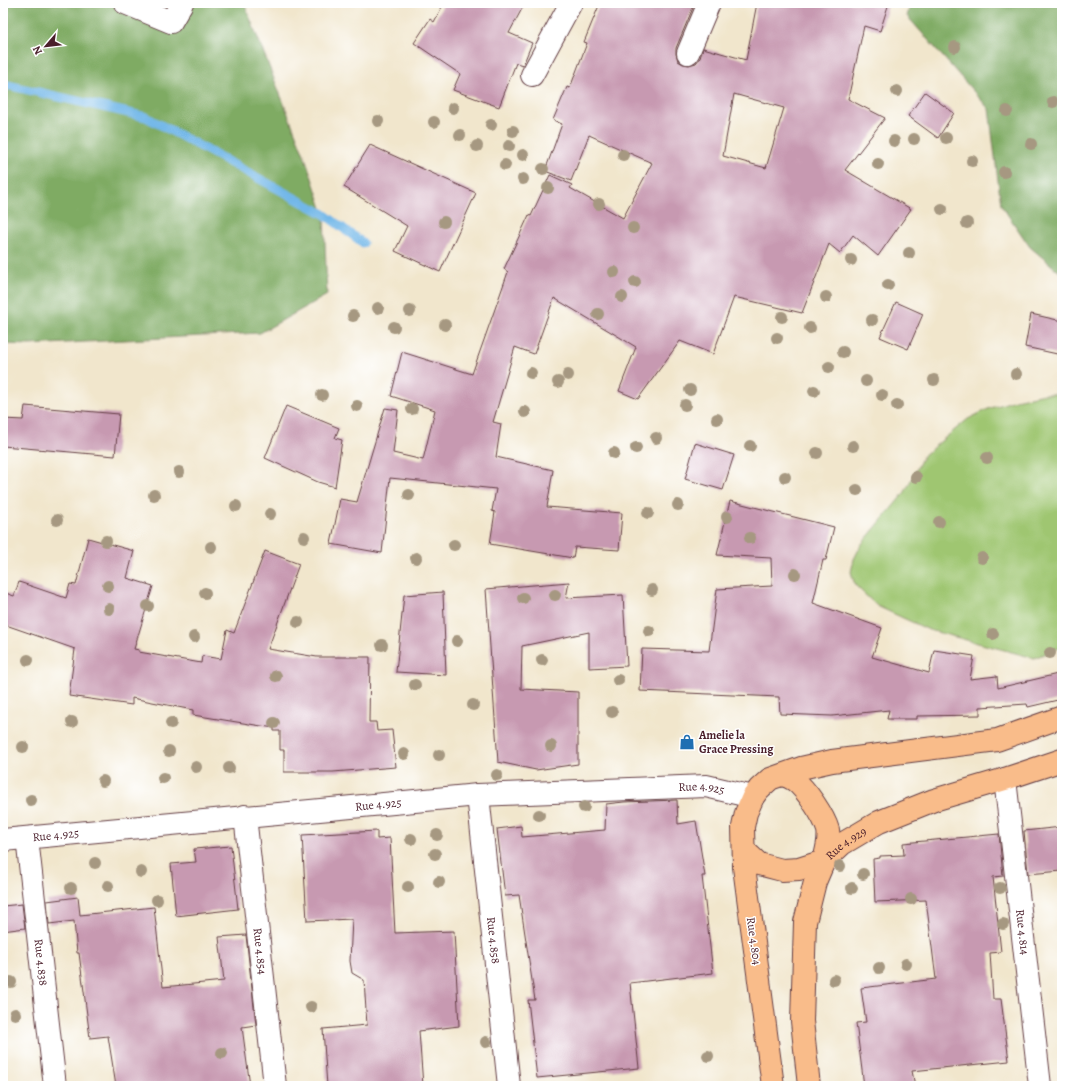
<svg xmlns="http://www.w3.org/2000/svg" width="1065" height="1089" font-family="Alegreya,serif">
<style>
.green{fill:#9fc671;stroke:#74724e}
.forest{fill:#7fab63;stroke:#646547}
.lines{fill:none;stroke-linecap:round;stroke-linejoin:round}
.stream{stroke:#72b7e8;stroke-width:9}
.building{fill:#c799b1;fill-rule:evenodd}
.street-casing{stroke:#633d43;stroke-width:24}
.primary-casing{stroke:#633d43;stroke-width:24}
.street{stroke:#fff;stroke-width:22}
.primary{stroke:#f9bc8a;stroke-width:22}
.tree{fill:#a69881}
.labels{text-anchor:middle;dominant-baseline:central;stroke-width:3;stroke-linejoin:round;paint-order:stroke}
.poi-label{font-size:12px;font-weight:bold;fill:#4a1f2b;stroke:#fff;text-anchor:start}
.street-label{font-size:12px;fill:#4a1f2b;stroke:#fff}
</style>
<rect width="100%" height="100%" fill="#fff"/>
<filter id="ink" filterUnits="userSpaceOnUse"><feTurbulence type="fractalNoise" baseFrequency=".025" numOctaves="2"/><feDisplacementMap in="SourceGraphic" scale="8" xChannelSelector="R" yChannelSelector="G"/><feConvolveMatrix kernelMatrix="1 2 1 2 8 2 1 2 1" color-interpolation-filters="sRGB"/></filter>
<filter id="wash" filterUnits="userSpaceOnUse"><feTurbulence type="fractalNoise" baseFrequency=".012" numOctaves="4" result="noise"/><feDisplacementMap in="SourceGraphic" scale="16" xChannelSelector="R" yChannelSelector="G"/><feGaussianBlur stdDeviation="0.9" result="paint"/><feColorMatrix in="noise" values="0 0 0 0 0 0 0 0 0 0 0 0 0 0 0 0 0 1.4 0 .05"/><feComposite in="paint" operator="in"/></filter>
<g filter="url(#wash)">
<rect width="100%" height="100%" fill="#f1e6cc"/>
<path class="green" d="M1044,394H1062V647L1034,658L929,630L877,606L855,585L851,572L854,559L861,545L905,492L923,456L968,419L988,409L1015,400Z"/>
<path class="forest" d="M3,3H244L305,157L324,214L327,295L260,333L29,345L3,344Z
M911,3H1062V274L1030,247L1001,205L989,109L907,16Z"/>
<g class="lines">
<path class="stream" d="M3,84L146,117L324,214L363,243"/>
</g>
<g id="blocks">
<path class="building" d="M444,3H525L509,33L532,43L523,65L516,63L499,107L453,90L460,74L414,43L430,19L434,22Z
M600,3H695L676,48V54L678,61L683,64L689,65L696,63L700,58L703,48L746,60L757,3H889L880,31L864,26L848,99L885,118L845,170L911,209L878,256L853,235L840,253L829,244L802,313L734,297L713,354L680,341L638,399L619,391L636,347L554,298L534,354L515,347L493,422L501,424L496,457L553,470L547,507L622,513L619,550L575,547L573,558L490,544L495,512L492,511L496,489L390,478L382,553L331,544L340,499L357,502L385,408L398,410L393,453L423,460L435,410L391,396L402,352L472,374L508,272L504,269L529,215L531,216L550,175L572,185L570,188L623,218L652,163L589,135L571,181L545,171L562,124L553,120L567,87L570,88L587,43L584,42ZM734,94L784,108L766,168L723,156Z
M925,92L954,113L938,138L908,116Z
M370,145L476,193L440,272L395,251L407,226L344,187Z
M896,302L923,314L908,349L880,337Z
M1031,314L1062,321V355L1025,347Z
M25,406L119,414L115,456L3,446V419L23,420Z
M286,406L339,428L335,438L342,440L335,487L318,482L265,458Z
M695,443L734,455L723,490L685,479Z
M730,501L834,527L826,560H823L813,603L882,628L872,657L929,673L934,650L974,656L970,679L997,676L998,688L1062,673V699L1028,707L1027,704L980,707V715L917,716V719H887L889,710L832,716L780,714L779,697L640,691L642,649L709,651L717,589L772,586L771,558L717,555Z
M88,538L134,551L127,578L153,586L134,649L139,650V652L201,663L202,656L221,659L227,630L234,633L265,551L299,564L268,649L317,657H370L369,722H376L377,731L392,730L396,767L333,772H284V750H280V731H274V728L193,715V710L132,698V705L69,696L75,649L3,624V592L14,596L19,582L66,598L70,584L76,585Z
M569,582L566,598L623,595L627,666L589,668V632L522,646L521,689L578,692V764L536,770L498,762L486,589Z
M443,592L446,675L396,672L404,595Z
M677,800L678,824L696,821L705,876H702L713,973L630,983L639,1068L537,1078L528,1000H535L519,895L505,896L497,829L521,826L522,837L605,830L606,804L624,802Z
M1062,827V871L1028,874L1024,831Z
M377,831V839L390,838L395,933L454,931L459,1026L419,1031L423,1086H327L323,1029L367,1025L364,980L352,973L350,961L352,919L307,921L302,835Z
M999,834L1003,876L993,877L1001,952L990,953L993,999H1001L1009,1061L912,1071L915,1086H864L856,1023L866,1022L861,988L936,979L926,900L875,902L873,859L880,858V856L904,855L903,843Z
M231,846L238,909L176,916L171,864L196,862L194,849Z
M78,897L80,915L154,907L163,987L224,981L219,937L246,935L256,1025L242,1027L250,1086H116L108,1036L90,1038L79,953H77L74,921L49,924L47,901Z
M22,904L25,928L3,931V906Z"/>
</g>
</g>
<g filter="url(#ink)">
<use href="#blocks" fill-opacity="0" stroke="#633d43" stroke-width="1"/>
<g class="lines">
<defs>
<g id="street">
<path d="M125,3L171,22L182,3"/>
<path d="M688,53L709,3"/>
<path d="M532,75L571,3"/>
<path id="s1" d="M1005,779L1040,1086"/>
<path id="s2" d="M478,795L509,1086"/>
<path id="s3" d="M245,816L275,1086"/>
<path id="s4" d="M27,838L55,1086"/>
<path id="s5" d="M3,840L478,795L706,786L753,797"/>
</g>
<g id="primary">
<path d="M744,850L759,864L782,870L799,869L824,861C826,852 830,840 828,830C824,816 806,789 794,780C791,778 786,776 783,775"/>
<path d="M773,1086L744,867L743,827L746,813L753,797L759,789L770,779L801,768L832,761L997,740L1062,717"/>
<path id="s6" d="M809,1086L802,1021L805,922L815,882L824,861L842,844L879,822L934,800L1005,779L1062,760"/>
</g>
</defs>
<use href="#street" class="street-casing"/>
<use href="#primary" class="primary-casing"/>
<use href="#street" class="street"/>
<use href="#primary" class="primary"/>
</g>
<g class="tree">
<circle cx="955" cy="47" r="6"/>
<circle cx="897" cy="91" r="6"/>
<circle cx="1053" cy="102" r="6"/>
<circle cx="453" cy="108" r="6"/>
<circle cx="1007" cy="111" r="6"/>
<circle cx="378" cy="121" r="6"/>
<circle cx="434" cy="122" r="6"/>
<circle cx="491" cy="125" r="6"/>
<circle cx="513" cy="131" r="6"/>
<circle cx="460" cy="135" r="6"/>
<circle cx="946" cy="138" r="6"/>
<circle cx="914" cy="139" r="6"/>
<circle cx="894" cy="141" r="6"/>
<circle cx="1031" cy="144" r="6"/>
<circle cx="477" cy="146" r="6"/>
<circle cx="509" cy="146" r="6"/>
<circle cx="523" cy="155" r="6"/>
<circle cx="623" cy="155" r="6"/>
<circle cx="972" cy="161" r="6"/>
<circle cx="878" cy="164" r="6"/>
<circle cx="505" cy="165" r="6"/>
<circle cx="543" cy="169" r="6"/>
<circle cx="1004" cy="172" r="6"/>
<circle cx="523" cy="179" r="6"/>
<circle cx="548" cy="188" r="6"/>
<circle cx="599" cy="204" r="6"/>
<circle cx="942" cy="209" r="6"/>
<circle cx="444" cy="222" r="6"/>
<circle cx="967" cy="223" r="6"/>
<circle cx="633" cy="228" r="6"/>
<circle cx="909" cy="253" r="6"/>
<circle cx="851" cy="260" r="6"/>
<circle cx="614" cy="272" r="6"/>
<circle cx="635" cy="282" r="6"/>
<circle cx="888" cy="285" r="6"/>
<circle cx="622" cy="297" r="6"/>
<circle cx="826" cy="297" r="6"/>
<circle cx="378" cy="308" r="6"/>
<circle cx="410" cy="311" r="6"/>
<circle cx="598" cy="314" r="6"/>
<circle cx="353" cy="316" r="6"/>
<circle cx="782" cy="317" r="6"/>
<circle cx="872" cy="320" r="6"/>
<circle cx="445" cy="325" r="6"/>
<circle cx="394" cy="327" r="6"/>
<circle cx="810" cy="328" r="6"/>
<circle cx="777" cy="338" r="6"/>
<circle cx="843" cy="352" r="6"/>
<circle cx="829" cy="367" r="6"/>
<circle cx="531" cy="373" r="6"/>
<circle cx="1016" cy="374" r="6"/>
<circle cx="568" cy="375" r="6"/>
<circle cx="934" cy="380" r="6"/>
<circle cx="866" cy="381" r="6"/>
<circle cx="558" cy="382" r="6"/>
<circle cx="690" cy="390" r="6"/>
<circle cx="814" cy="391" r="6"/>
<circle cx="322" cy="395" r="6"/>
<circle cx="882" cy="395" r="6"/>
<circle cx="685" cy="405" r="6"/>
<circle cx="897" cy="405" r="6"/>
<circle cx="357" cy="406" r="6"/>
<circle cx="412" cy="409" r="6"/>
<circle cx="525" cy="412" r="6"/>
<circle cx="717" cy="419" r="6"/>
<circle cx="656" cy="438" r="6"/>
<circle cx="750" cy="446" r="6"/>
<circle cx="853" cy="446" r="6"/>
<circle cx="636" cy="448" r="6"/>
<circle cx="614" cy="453" r="6"/>
<circle cx="817" cy="453" r="6"/>
<circle cx="987" cy="458" r="6"/>
<circle cx="179" cy="472" r="6"/>
<circle cx="785" cy="477" r="6"/>
<circle cx="916" cy="477" r="6"/>
<circle cx="857" cy="490" r="6"/>
<circle cx="154" cy="495" r="6"/>
<circle cx="409" cy="495" r="6"/>
<circle cx="678" cy="505" r="6"/>
<circle cx="236" cy="506" r="6"/>
<circle cx="648" cy="513" r="6"/>
<circle cx="270" cy="514" r="6"/>
<circle cx="727" cy="517" r="6"/>
<circle cx="57" cy="520" r="6"/>
<circle cx="939" cy="522" r="6"/>
<circle cx="304" cy="537" r="6"/>
<circle cx="750" cy="538" r="6"/>
<circle cx="106" cy="541" r="6"/>
<circle cx="454" cy="545" r="6"/>
<circle cx="211" cy="547" r="6"/>
<circle cx="416" cy="558" r="6"/>
<circle cx="982" cy="558" r="6"/>
<circle cx="795" cy="574" r="6"/>
<circle cx="108" cy="586" r="6"/>
<circle cx="652" cy="590" r="6"/>
<circle cx="205" cy="593" r="6"/>
<circle cx="555" cy="595" r="6"/>
<circle cx="523" cy="598" r="6"/>
<circle cx="148" cy="606" r="6"/>
<circle cx="109" cy="609" r="6"/>
<circle cx="298" cy="622" r="6"/>
<circle cx="649" cy="631" r="6"/>
<circle cx="993" cy="634" r="6"/>
<circle cx="194" cy="637" r="6"/>
<circle cx="457" cy="641" r="6"/>
<circle cx="382" cy="645" r="6"/>
<circle cx="1050" cy="653" r="6"/>
<circle cx="28" cy="660" r="6"/>
<circle cx="542" cy="660" r="6"/>
<circle cx="276" cy="676" r="6"/>
<circle cx="618" cy="680" r="6"/>
<circle cx="415" cy="685" r="6"/>
<circle cx="473" cy="705" r="6"/>
<circle cx="612" cy="712" r="6"/>
<circle cx="72" cy="722" r="6"/>
<circle cx="171" cy="723" r="6"/>
<circle cx="274" cy="723" r="6"/>
<circle cx="551" cy="746" r="6"/>
<circle cx="23" cy="747" r="6"/>
<circle cx="169" cy="751" r="6"/>
<circle cx="404" cy="754" r="6"/>
<circle cx="439" cy="755" r="6"/>
<circle cx="196" cy="767" r="6"/>
<circle cx="229" cy="768" r="6"/>
<circle cx="497" cy="775" r="6"/>
<circle cx="163" cy="778" r="6"/>
<circle cx="103" cy="781" r="6"/>
<circle cx="31" cy="800" r="6"/>
<circle cx="584" cy="807" r="6"/>
<circle cx="539" cy="815" r="6"/>
<circle cx="437" cy="835" r="6"/>
<circle cx="411" cy="839" r="6"/>
<circle cx="435" cy="854" r="6"/>
<circle cx="95" cy="863" r="6"/>
<circle cx="840" cy="866" r="6"/>
<circle cx="141" cy="872" r="6"/>
<circle cx="863" cy="874" r="6"/>
<circle cx="439" cy="882" r="6"/>
<circle cx="108" cy="886" r="6"/>
<circle cx="408" cy="887" r="6"/>
<circle cx="71" cy="888" r="6"/>
<circle cx="852" cy="888" r="6"/>
<circle cx="1000" cy="888" r="6"/>
<circle cx="911" cy="899" r="6"/>
<circle cx="157" cy="900" r="6"/>
<circle cx="1003" cy="924" r="6"/>
<circle cx="906" cy="964" r="6"/>
<circle cx="879" cy="968" r="6"/>
<circle cx="834" cy="980" r="6"/>
<circle cx="11" cy="982" r="6"/>
<circle cx="311" cy="1007" r="6"/>
<circle cx="15" cy="1014" r="6"/>
<circle cx="486" cy="1042" r="6"/>
<circle cx="222" cy="1053" r="6"/>
<circle cx="708" cy="1056" r="6"/>
</g>
</g>
<defs>
<symbol id="shop-bare" viewBox="-9 -9 18 18"><path d="M-5-2.5h2.3a2.7 3.5 0 0 1 5.4 0H5L5.5 6h-11ZM-1.5-2.5h3a1.5 2.3 0 0 0-3 0Z" fill="#1f6fb2" stroke="#fff" stroke-width="2.5" paint-order="stroke"/></symbol>
</defs>
<g fill-rule="evenodd">
<use href="#shop-bare" x="676" y="731" width="22" height="22"/>
</g>
<g class="labels">
<g class="poi-label">
<text x="699" y="735">Amelie la<tspan x="699" dy="14">Grace Pressing</tspan></text>
</g>
<g class="street-label">
<text stroke="none"><textPath href="#s5" startOffset="701">Rue 4.925</textPath></text>
<text stroke="none"><textPath href="#s5" startOffset="377">Rue 4.925</textPath></text>
<text stroke="none"><textPath href="#s5" startOffset="53">Rue 4.925</textPath></text>
<text stroke="none"><textPath href="#s6" startOffset="257">Rue 4.929</textPath></text>
<text stroke="none"><textPath href="#s1" startOffset="154">Rue 4.814</textPath></text>
<text stroke="none"><textPath href="#s2" startOffset="146">Rue 4.858</textPath></text>
<text transform="translate(754 941) rotate(82)">Rue 4.804</text>
<text stroke="none"><textPath href="#s3" startOffset="136">Rue 4.854</textPath></text>
<text stroke="none"><textPath href="#s4" startOffset="125">Rue 4.838</textPath></text>
</g>
</g>
<rect width="1065" height="1089" fill="none" stroke="#fff" stroke-width="16"/>
<g transform="translate(46 46) rotate(242)" stroke="#ffffff" stroke-width="3" paint-order="stroke">
<path d="M0-3L7 15L0 10L-7 15Z" fill="#4a1f2b"/>
<text y="-6" font-size="11" font-weight="bold" text-anchor="middle" fill="#4a1f2b">N</text>
</g>
</svg>
